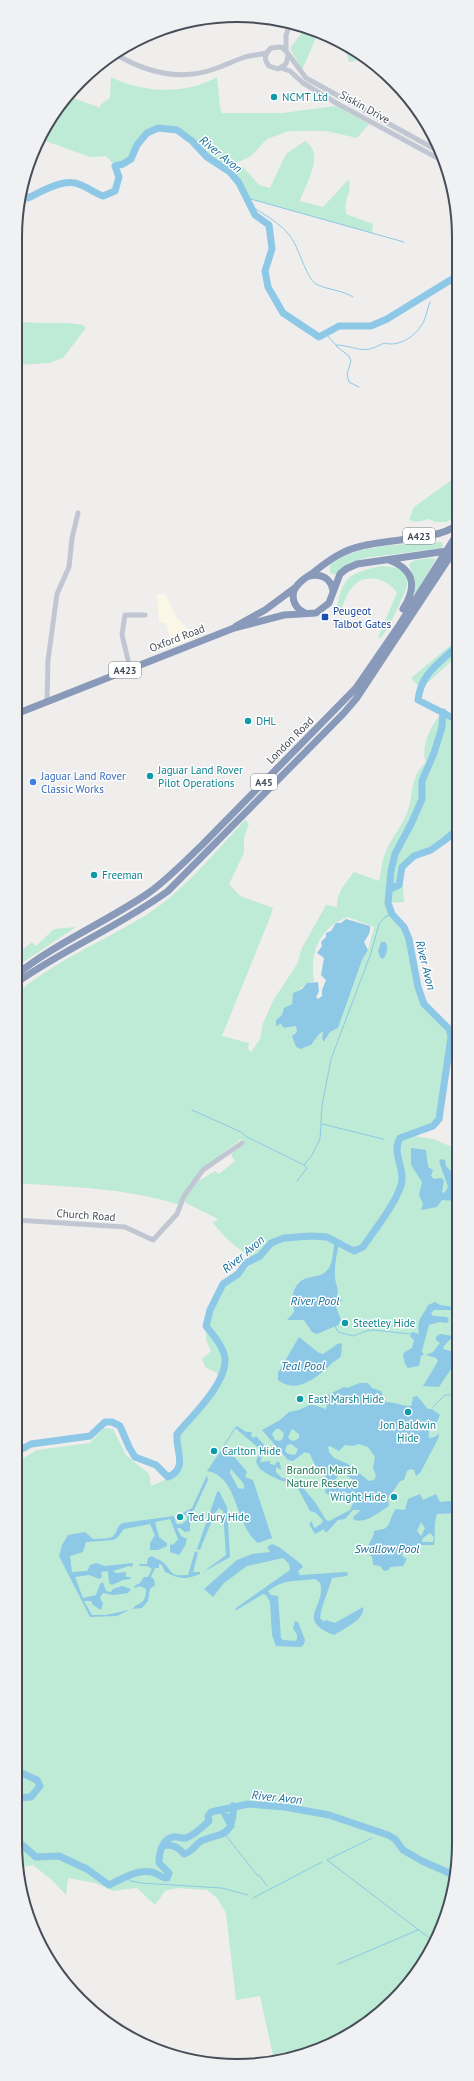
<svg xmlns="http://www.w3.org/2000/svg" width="474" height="2081" font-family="'PT Sans',sans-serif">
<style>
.commercial{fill:#faf7e7}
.green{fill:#bdebd5;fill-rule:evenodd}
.water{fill:#8dc8e6;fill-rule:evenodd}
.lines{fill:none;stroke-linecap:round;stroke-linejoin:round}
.stream{stroke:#8dc8e6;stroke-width:1}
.river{stroke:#8dc8e6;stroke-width:7}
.minor{stroke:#c1c7d2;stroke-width:5}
.highway{stroke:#8899b9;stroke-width:7}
.culture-dot{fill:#0f9aa8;stroke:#fff;stroke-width:1.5}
.transit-dot{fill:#1a4fb4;stroke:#fff;stroke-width:1.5}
.shop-dot{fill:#3f7fe0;stroke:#fff;stroke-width:1.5}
.labels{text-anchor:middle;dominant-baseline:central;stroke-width:3;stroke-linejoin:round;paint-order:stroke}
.shield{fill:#fff;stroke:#7e838b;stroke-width:1}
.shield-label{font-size:10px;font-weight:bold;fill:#474e59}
.culture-label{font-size:11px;fill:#0d838f;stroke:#fff;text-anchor:start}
.street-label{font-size:11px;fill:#474e59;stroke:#fff}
.transit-label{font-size:11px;fill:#164399;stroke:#fff;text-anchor:start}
.shop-label{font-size:11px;fill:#366cbe;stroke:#fff;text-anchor:start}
.park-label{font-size:11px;fill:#1c7554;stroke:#fff}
.water-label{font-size:12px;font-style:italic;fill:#156f9e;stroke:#fff}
.rim{fill:none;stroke:#474e59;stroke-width:2}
</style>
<rect width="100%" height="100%" fill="#f0eded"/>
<path class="commercial" d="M157,594H165L177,618L196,637L172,647L166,623L159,622Z"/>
<path class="green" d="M305,29L318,33L302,70L290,48Z
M327,35L335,38L361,56L359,60L349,62L347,54L324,39Z
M111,77C143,93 185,95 217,77L220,108L222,113H282L336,106L369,124L357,138L326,131H289L267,139L251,156L224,169C218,165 211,161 206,156C187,136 159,111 138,144C129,158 133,162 115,166L106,156L90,157L40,139L45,126L70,97L101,108L100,105L110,98Z
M305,141C326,153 305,185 300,201L323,207L349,179C352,196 343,197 346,214L373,224L372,233L247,198L239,183L231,175L243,167L259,185L270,188L286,154Z
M17,321C39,325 61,321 83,325L86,328L63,358L49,363L17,365Z
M457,476V513L447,522H435L429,519L416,522L409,520L414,507Z
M438,542H442L443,546L441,548L365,558L350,563L336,575L330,573V565C358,543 404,545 438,542Z
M430,558L436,559L415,594L413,593L415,582L409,564L415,560Z
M381,566C407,567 413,576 402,599C395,613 390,626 381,638L378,637L397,593C388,579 367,573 354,585C347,592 343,605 340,613L338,616L336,612C343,577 346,574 381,566Z
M457,640V656L426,684L419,687L411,678Z
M443,712L457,720V830L445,840L431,850L414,856L402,867L404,902L388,903C392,917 399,918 404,929C416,951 410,982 424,1004C433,1016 447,1021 451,1037L439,1119L433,1126L408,1135L433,1139L457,1149V1873L429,1955L372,2020L295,2058L274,2060L260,1996L236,2000L226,1913L217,1898L207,1890L177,1888L165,1891L155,1905L137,1888L113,1891L95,1883L68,1878L66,1895L54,1882L33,1865L19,1867L15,1844V1463L37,1450L90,1443L104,1428L113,1429L126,1455L149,1474L151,1486C164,1480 185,1473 180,1455C178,1447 176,1442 177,1434L221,1384L217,1373L205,1367L202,1359L211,1351L206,1340V1333L213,1309L226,1285L238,1278L255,1260C238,1250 225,1238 213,1223L218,1219L186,1203L185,1200L193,1185L196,1184L197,1182L215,1171L219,1174L235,1161L231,1155L243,1142L241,1139L202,1169L180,1205C127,1188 71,1187 16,1183V994C54,961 104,941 146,915C184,891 214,853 245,820L249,824L244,837V853L229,884L240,896L273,908L269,920L222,1036L249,1043L248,1049L251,1052L260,1039L263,1023L273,1001L297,964L302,948L326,905L337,907C336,894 346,882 354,872L379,881C381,873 382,860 385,854C390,839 402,827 407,813C415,792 408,780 426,762C420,747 431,724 443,712ZM348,917L374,927L368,950L362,960L338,1028L330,1032L325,1042L322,1039L323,1032L320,1033C314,1042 309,1051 296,1047L294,1034L297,1032L296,1026L284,1028L280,1022L276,1025V1020L282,1015L284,1009L292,1004L293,993C301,989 306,983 314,981C309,953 320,927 348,917ZM335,1241L346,1242L355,1250L334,1245Z
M76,927L16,967V955L32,942L36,946L54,929Z"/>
<path class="water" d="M346,919L370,926C371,933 367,937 364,942L368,950L362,960L338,1028L330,1032L324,1042L322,1039L323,1032L320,1033L311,1045L301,1049L296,1047L292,1036L297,1032L296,1026L284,1028L280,1023L278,1026L276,1025V1020L282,1015L284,1008L292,1004L293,993L302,989L307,983L318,982L319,991L316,997L318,999L322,996V990L326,980L321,975L324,958L317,953L322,946L321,942L326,937V933L331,931L336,923H341Z
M381,942H385C389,946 387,955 383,959L380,957L378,951Z
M411,1148L426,1150L428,1167L433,1170L431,1176L434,1179L441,1178L444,1180L442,1193L445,1192L448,1187L439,1161L441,1159L445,1160L446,1166L457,1178V1201L442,1200L437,1207L421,1210L423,1204L419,1195L422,1182L411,1165Z
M335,1241L339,1243C337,1254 334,1265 335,1278C336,1286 339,1287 337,1296L342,1300L336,1307L341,1320L338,1325L317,1334L312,1332L304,1320H287L294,1312C295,1307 291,1302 292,1297C299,1268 318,1284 329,1268C333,1262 333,1249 335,1241Z
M435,1302L440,1305L453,1307L452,1310H434L431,1313L433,1316L447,1317L449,1320L447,1323L439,1322L429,1325L422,1351L424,1355L421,1356L419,1366L408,1368L405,1364L403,1355L405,1352L412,1348L414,1340L410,1336L412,1332L419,1334C416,1318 423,1317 428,1305Z
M440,1334L453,1336L444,1346L443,1349L450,1351L457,1347V1360L439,1387L423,1386L438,1361L436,1358L426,1355L433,1352L440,1343L436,1340V1337Z
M299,1337L319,1353L323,1354L339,1343L342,1344L341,1356C338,1360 334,1361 331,1364C318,1377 296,1395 278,1380V1373Z
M360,1383H368L372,1388L381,1391L386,1402C395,1402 401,1406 411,1406L413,1397L417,1396L428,1409H432L440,1415L436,1424C430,1427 428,1432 429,1438L435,1437L439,1433L438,1439L420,1473L416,1476L414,1470L411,1469L407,1471L404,1480L400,1481L388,1499L389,1506C379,1512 366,1524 354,1520L353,1517L359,1512L360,1510H353L345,1519L338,1520L327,1532H325L324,1529L315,1534L309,1524L312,1521L313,1526L315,1528L322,1523L323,1520L316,1513L310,1511L295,1483L282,1481L269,1475L260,1469L256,1462L260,1449L235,1428L237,1426L246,1432H252L251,1436L254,1438L256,1436L265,1446L260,1462L270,1461V1464L275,1465L277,1461L280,1463L281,1470L276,1467V1472L282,1478L296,1480L315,1502L326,1520L329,1521L350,1510L355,1499L346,1493C339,1494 330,1499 325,1492L327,1478L317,1469L310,1454L305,1452L293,1461L288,1460L262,1430L280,1420L289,1412L299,1410L311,1404L326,1409L327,1406L323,1399L324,1397L344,1387L347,1388ZM276,1429H279L284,1433L283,1438L280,1441L275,1440L272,1434ZM292,1429L299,1434V1438L294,1441L290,1440L288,1437ZM291,1444L298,1449L295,1455L288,1454L285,1451L287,1445ZM358,1444L368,1447L375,1457L373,1468L376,1476L374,1480L369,1481L348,1464L334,1458L329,1452L328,1447L330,1446L339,1451L345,1445L354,1446ZM339,1473L345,1474L354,1481C347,1486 340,1486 336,1479Z
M457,1414V1451L453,1446L451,1426Z
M222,1449L233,1455L247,1472L245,1477L253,1480L272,1538L258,1543C234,1525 239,1476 207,1471ZM231,1469L244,1484V1489L238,1488L230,1473Z
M207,1475L208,1480L194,1510L190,1514V1531L185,1532L180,1528H177L181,1536L187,1539L185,1546L179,1555L170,1552V1545L174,1544L178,1539L170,1519L155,1522L159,1537L167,1543V1546L158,1550H150V1543L155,1535L150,1524L124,1529L117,1538L113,1540L86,1542L83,1552L70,1556L72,1572L87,1571L90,1565L96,1563L105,1566L133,1563L132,1567L129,1566L113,1571L116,1573L126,1572V1577H131L130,1579L123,1580L112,1585L109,1583L108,1571L101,1572L102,1576L100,1579L89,1575L75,1577L83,1598L96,1595L100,1584L103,1582L106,1591L111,1592L113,1589L122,1586L131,1589L128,1593L114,1595L103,1593L100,1598L103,1604L101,1610L93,1605L91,1601H84L92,1615H106L129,1610L117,1616L90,1617L59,1556L62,1545L68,1535L85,1532L93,1539C98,1538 110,1540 113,1536C118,1532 116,1526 123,1523L174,1516L176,1524H182L187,1520V1515L181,1514L192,1508Z
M219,1491L227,1507L230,1557L203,1572L226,1555L223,1511L219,1508L215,1513L200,1550L197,1549L217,1492Z
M420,1494L423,1500L436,1494L440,1502L450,1501L457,1504V1513L437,1514C433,1525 436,1534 434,1545H418L407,1554L403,1551L402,1556L407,1559L403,1566L390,1567L389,1570L384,1571L380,1566L373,1565L372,1557L367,1552C366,1544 374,1540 374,1531C377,1530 380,1530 384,1529C392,1524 390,1515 396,1509L405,1510L408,1499ZM421,1522L425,1528L421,1536L417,1531ZM430,1533L434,1537L433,1542H422L423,1538Z
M272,1544L279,1547L301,1564L303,1567L298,1571L300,1575L346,1572L348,1573L347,1576L332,1578C328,1592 322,1604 320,1618L324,1622L326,1620L335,1623L363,1607C366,1619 343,1629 334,1635C294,1619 327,1607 320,1583L315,1579C295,1582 286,1578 268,1591L271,1595L278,1596L281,1638L283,1640L295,1641L297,1639V1635L293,1628L295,1621L298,1622L305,1640L304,1644L301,1647L276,1646L272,1635L270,1602L266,1595L263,1594L235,1611L236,1608L290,1570L289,1564L283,1558L247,1566L224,1583L213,1597L204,1589L237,1560L252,1554L270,1552L267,1547Z
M195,1551L198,1553L193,1572H200V1574C184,1580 180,1579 165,1572L162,1565L159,1564V1568H155L151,1577L154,1579L155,1585L150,1589L148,1601L142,1608L132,1609C140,1601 146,1605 146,1589L140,1586L135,1588L134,1586L140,1583L144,1577H148L152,1569L147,1566H140L139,1564H147L148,1558L152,1556C155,1559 160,1559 164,1563C174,1575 171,1576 188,1575Z"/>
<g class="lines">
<path class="stream" d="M247,198L404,242
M251,206C265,215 280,223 290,236C299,247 306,278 316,284C327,290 343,290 353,297
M326,334L336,345C359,346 360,356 384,343C398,347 413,338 421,326C426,320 427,309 430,302
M336,346L349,356L351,361L347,374L349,382L359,387
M192,1110L241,1132L247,1137L304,1165
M322,1124L383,1139
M297,1181L307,1168L304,1165L312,1155L320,1139L322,1106L331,1059L371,953L379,924L385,917L392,914
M335,1326L338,1332L353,1336L366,1331L374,1330L410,1334
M433,1407L445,1395H457
M222,1449L235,1428
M224,1833L257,1875L260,1876L267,1886
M372,1838L327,1860L428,1937
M125,1877L131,1881L141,1883L222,1888L248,1895
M253,1898L322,1862
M338,1964L418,1930"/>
<path class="river" d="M22,193L28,198C43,191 64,177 81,185C89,188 94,193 103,196L115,191L119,177L115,166L123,164L131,159L137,145L147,133L158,128L177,130L192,141L207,157L230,172L239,183L255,215L269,225L272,249L265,271L268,287L283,313L319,337L339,326H371L387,319L457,276
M457,720L418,700C421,673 439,664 457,646
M390,889L399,885L402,867L414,856L431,850L445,840L457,830
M15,1453L31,1444L90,1436L105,1422H112L120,1426L129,1447L135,1457L156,1465L168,1477C189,1468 175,1450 177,1434C192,1416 227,1383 225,1359C224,1347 213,1335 206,1326L210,1310L223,1284L238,1274L246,1263L260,1256L271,1243L284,1238L311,1236L327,1237L354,1251L363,1247C373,1232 401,1197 402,1180C403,1165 392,1152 400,1138L433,1126L439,1119L451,1037L449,1029L424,1004L418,987L409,939L404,927L392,914L388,903L391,871L395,854L412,822L422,799V781L434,753L442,727L443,712
M15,1798L31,1797L40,1786L37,1780L15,1770
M223,1810L231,1826
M15,1836L20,1843L36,1857L59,1856L87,1869L109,1885C122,1879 136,1869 152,1872C158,1873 160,1878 167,1878L169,1873L159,1863C159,1853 162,1839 173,1837C177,1836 182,1839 186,1838C195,1835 202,1827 209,1821L208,1816L211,1812L248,1804L285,1807L329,1815L388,1835L395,1839L403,1850L422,1861L456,1876
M163,1845C173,1845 177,1846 184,1854C192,1852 194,1846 201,1841C207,1838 213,1837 219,1835C232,1832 234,1817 233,1806"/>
<path class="minor" d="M286,51V35L290,24
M115,54C147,73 181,82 217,68C226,65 236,60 245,57C252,55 259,55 266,53
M288,56L286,64L278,69L269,66C263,59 265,53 271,48L281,47L286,51L306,78L440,152
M281,68L290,71L303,83L338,104L443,161
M130,668L122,635L125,615H145
M47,701L48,660L57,594L69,567L72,538L78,513
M16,1220L125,1227L153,1240L177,1214L184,1196L203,1170L242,1143"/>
<path class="highway" d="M389,560C415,570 417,587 403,609
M309,576C321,573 331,578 333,591
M305,613C296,609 291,600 294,591C297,582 307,577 314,572C329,560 343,550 362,546C387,539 439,540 457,525
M236,626L265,610L296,587
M16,714L234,628L284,615L316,613L329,603L340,574L346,569L357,564L447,551
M16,975C56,943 104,923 147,894C167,880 184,862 202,845L356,688L398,627L457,534
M16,983C64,949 120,926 168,891L343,714L356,699L457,546"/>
</g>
<g class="culture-dot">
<circle cx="274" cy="97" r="4"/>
<circle cx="248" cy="721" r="4"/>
<circle cx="150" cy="776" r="4"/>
<circle cx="94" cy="875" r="4"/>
<circle cx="345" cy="1323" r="4"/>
<circle cx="300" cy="1399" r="4"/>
<circle cx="408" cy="1412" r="4"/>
<circle cx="214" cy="1451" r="4"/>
<circle cx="394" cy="1497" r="4"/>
<circle cx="180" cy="1517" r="4"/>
</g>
<rect class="transit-dot" x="321" y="613" width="8" height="8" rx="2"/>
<circle class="shop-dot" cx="33" cy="782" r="4"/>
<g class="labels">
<g class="shield">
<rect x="403" y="528" width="32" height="16" rx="3"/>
<rect x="109" y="662" width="32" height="16" rx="3"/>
<rect x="251" y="774" width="26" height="16" rx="3"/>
</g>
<g class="shield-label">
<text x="419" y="536">A423</text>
<text x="125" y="670">A423</text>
<text x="264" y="782">A45</text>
</g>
<g class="culture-label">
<text x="282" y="97">NCMT Ltd</text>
<text x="256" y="721">DHL</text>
<text x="158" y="770">Jaguar Land Rover<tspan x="158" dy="13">Pilot Operations</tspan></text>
<text x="102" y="875">Freeman</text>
<text x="353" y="1323">Steetley Hide</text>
<text x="308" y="1399">East Marsh Hide</text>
<text x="408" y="1425" text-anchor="middle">Jon Baldwin<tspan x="408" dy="13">Hide</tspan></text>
<text x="222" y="1451">Carlton Hide</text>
<text x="386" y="1497" text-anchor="end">Wright Hide</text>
<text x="188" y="1517">Ted Jury Hide</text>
</g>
<g class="street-label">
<text transform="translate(365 107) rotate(29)">Siskin Drive</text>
<text transform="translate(177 638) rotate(-21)">Oxford Road</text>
<text transform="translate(290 740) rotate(-45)">London Road</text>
<text transform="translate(86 1215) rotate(4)">Church Road</text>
</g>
<g class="transit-label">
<text x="333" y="611">Peugeot<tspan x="333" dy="13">Talbot Gates</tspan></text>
</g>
<g class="shop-label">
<text x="41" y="776">Jaguar Land Rover<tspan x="41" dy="13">Classic Works</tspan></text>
</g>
<g class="park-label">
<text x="322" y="1470">Brandon Marsh<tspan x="322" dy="13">Nature Reserve</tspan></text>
</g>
<g class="water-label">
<text transform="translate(221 154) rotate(39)">River Avon</text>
<text transform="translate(426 965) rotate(76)">River Avon</text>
<text transform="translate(243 1254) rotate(-40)">River Avon</text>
<text x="315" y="1300">River Pool</text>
<text x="303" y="1365">Teal Pool</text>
<text x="387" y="1548">Swallow Pool</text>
<text transform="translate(277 1797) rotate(6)">River Avon</text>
</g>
</g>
<path d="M0 0H474V2081H0ZM237 22H237A215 215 0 0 1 452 237V1844A215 215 0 0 1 237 2059H237A215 215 0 0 1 22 1844V237A215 215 0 0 1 237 22Z" fill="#f0f1f2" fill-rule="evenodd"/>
<path class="rim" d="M237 22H237A215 215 0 0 1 452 237V1844A215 215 0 0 1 237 2059H237A215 215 0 0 1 22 1844V237A215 215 0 0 1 237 22Z"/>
</svg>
